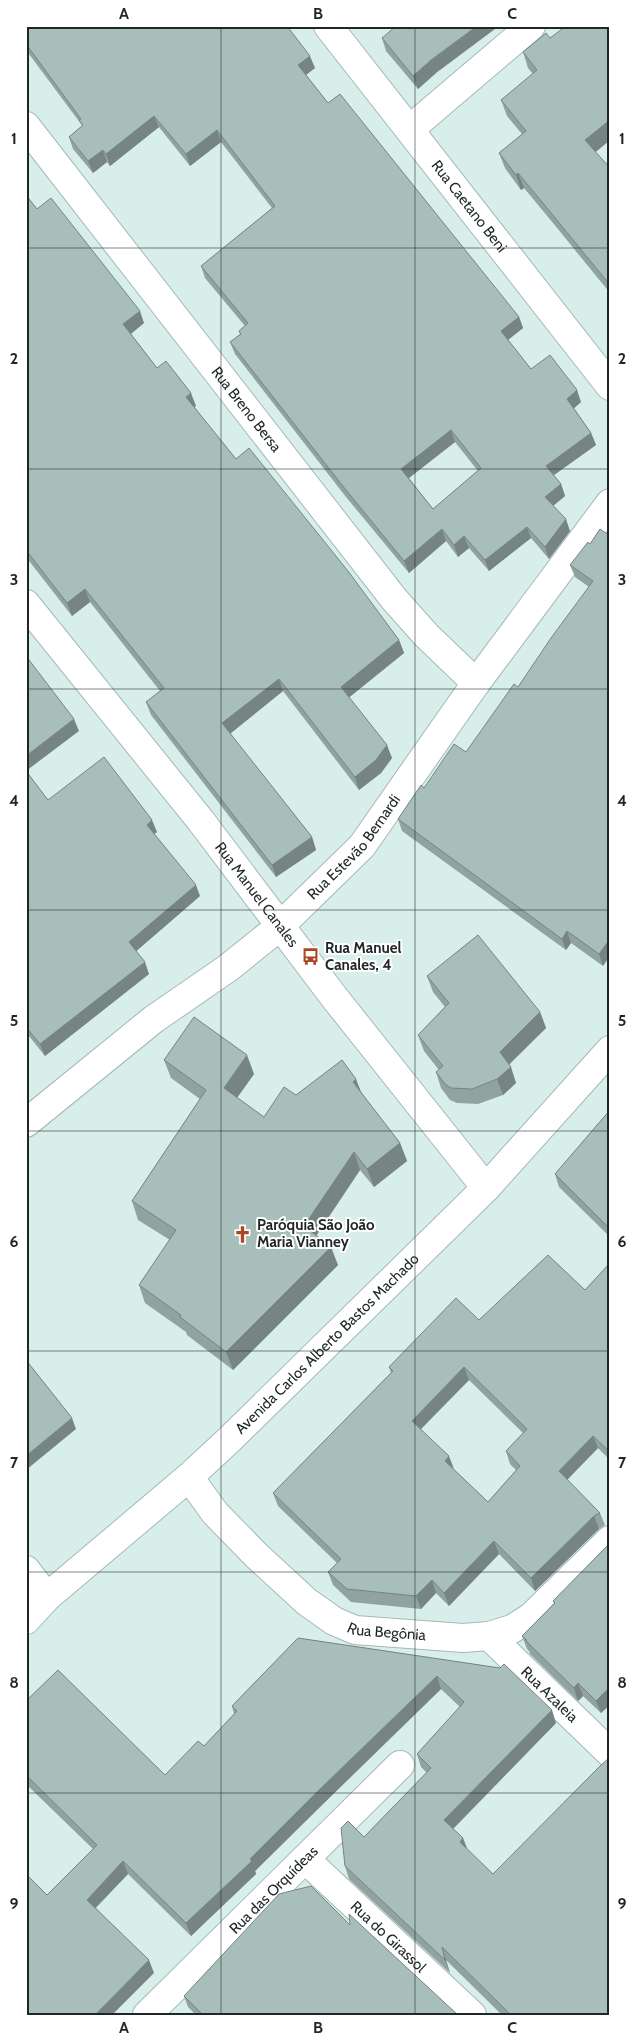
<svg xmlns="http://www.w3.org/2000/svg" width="636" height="2041" font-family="Cabin,sans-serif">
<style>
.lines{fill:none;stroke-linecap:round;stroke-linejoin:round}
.minor-casing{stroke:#a4b9b7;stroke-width:30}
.minor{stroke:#fff;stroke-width:28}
.wall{fill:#90a3a1;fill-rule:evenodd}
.shaded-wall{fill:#768583}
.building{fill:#a8bebb;stroke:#768583;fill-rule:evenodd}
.grid{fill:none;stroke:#1f2726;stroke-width:1;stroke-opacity:0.55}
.labels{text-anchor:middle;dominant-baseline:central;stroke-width:4;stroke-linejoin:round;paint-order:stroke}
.street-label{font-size:15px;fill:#1f2726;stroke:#fff}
.poi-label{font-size:15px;font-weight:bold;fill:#1f2726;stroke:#fff;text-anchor:start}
.neatline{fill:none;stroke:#1f2726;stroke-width:2}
.grid-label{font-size:16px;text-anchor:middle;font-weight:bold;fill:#1f2726}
</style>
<rect width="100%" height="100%" fill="#d8eeeb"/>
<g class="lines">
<defs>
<g id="minor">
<path id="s1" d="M328,26L610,386"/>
<path id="s2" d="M26,126L394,599L426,635L476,683"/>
<path d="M410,129L531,26"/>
<path id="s3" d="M26,604L201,821L334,997L486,1188"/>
<path id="s4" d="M26,1123L154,1019L228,968L279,927L362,846L476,683L610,503"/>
<path id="s5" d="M189,1477L215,1513L257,1556L307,1602L334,1621L355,1630L463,1638L489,1636L512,1629L531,1617L610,1540"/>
<path d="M26,1570L47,1597"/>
<path id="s6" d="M26,1620L47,1597L189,1477L230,1439L486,1188L610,1050"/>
<path id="s7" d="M489,1636L610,1753"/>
<path id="s8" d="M305,1859L472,2015"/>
<path id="s9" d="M147,2015L400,1765"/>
</g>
</defs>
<use href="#minor" class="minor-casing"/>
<use href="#minor" class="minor"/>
</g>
<path class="wall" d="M26,26L192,29L315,68L306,75L328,103L519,317L523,328L508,340L531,369L581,402L574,408L591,433L596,445L553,475L561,484L565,496L553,506L570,531L549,559L531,538L489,571L469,548L458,557L446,541L409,573L346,497L235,354L230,342L240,334L239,331L245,326L205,278L201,266L272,208L221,142L190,166L159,127L110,166L107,162L93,173L73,149L69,137L82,126L81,124L26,50ZM455,442L478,471L433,509L409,478Z
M610,26V140L595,152L610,168V293L553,223L524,188L521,190L505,168L499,153L522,134L507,116L501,100L533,74L528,68L523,52L550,38Z
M382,38L436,73L418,89L386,51Z
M26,195L37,209L144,323L131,334L157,368L196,406L194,407L236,459L399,640L404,653L349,697L392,758L381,773L359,790L283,691L230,734L312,837L316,850L276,877L151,715L146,702L160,691L90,602L72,616L26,557Z
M600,529L603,966L571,943L566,950L402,831L398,819L424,788L466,752L518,687L589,587L575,577L570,565L590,544Z
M26,771L48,800L157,832L154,834L200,896L136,951L149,974L45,1056L29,1036L26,1038Z
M427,976L540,1012L546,1028L509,1065L516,1083L503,1095L478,1104L457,1103L450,1100L441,1088L436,1072L439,1070L424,1051L418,1035L445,1007L433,992Z
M164,1060L254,1074L237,1098L264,1117L296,1095L361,1093L400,1143L407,1161L374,1187L360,1170L316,1236L338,1265L233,1370L187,1335L186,1332L145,1303L139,1285L170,1240L138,1220L132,1201L200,1099L171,1078Z
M610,1110V1244L607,1236L608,1235L559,1187L555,1174Z
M610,1263V1460L598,1448L567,1480L600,1513L605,1525L599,1529L535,1591L499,1554L449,1606L436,1593L421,1609L351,1602L333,1585L328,1572L337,1563L278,1506L273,1493L391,1373L389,1367L479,1320L585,1290ZM469,1380L523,1433L506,1451L510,1464L516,1470L488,1502L453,1469L421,1429Z
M610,1543L601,1713L583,1696L578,1701L530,1654L529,1651L527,1649L522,1636L554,1603L553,1601Z
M298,1638L500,1668L556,1723L453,1829L463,1838L467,1849L610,2015H502L446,1960L450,1973L349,1879L345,1866L364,1837L427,1773L421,1767L417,1754L460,1707L441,1689L323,1804L255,1871L256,1874L191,1936L128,1874L96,1908L154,1973L47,1895L93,1849L26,1784V1701L165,1775L204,1746L234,1714L232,1706Z
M350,1925L458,2015H196L188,2007L184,1996Z"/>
<path class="shaded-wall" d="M477,26H499L436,73L418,89L413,76L431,60Z
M310,56L315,68L303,77L298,65Z
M154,116L159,127L110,166L106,154Z
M610,120V140L591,156L585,140Z
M217,130L221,142L190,166L186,154Z
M103,150L107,162L93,173L88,161Z
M518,173L524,188L521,190L516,175Z
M140,311L144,323L128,336L123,324Z
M519,317L523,328L505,342L501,331Z
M577,390L581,402L571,411L567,399Z
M191,393L196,406L191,410L186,397Z
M451,430L455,442L405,481L401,469Z
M591,433L596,445L550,478L546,466Z
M561,484L565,496L549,509L545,497Z
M566,519L570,531L549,559L545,547Z
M527,527L531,538L489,571L485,560Z
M442,529L446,541L409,573L404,561Z
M464,536L469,548L458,557L454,545Z
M85,589L90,602L72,616L67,603Z
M399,640L404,653L346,700L341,687Z
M279,679L283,691L227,736L222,723Z
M74,719L79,731L26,771V756Z
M387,745L392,758L381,773L359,790L355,777Z
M152,820L157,832L151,836L147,825Z
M312,837L316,850L276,877L272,865Z
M196,885L200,896L133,954L129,942Z
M567,931L571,943L566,950L562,939Z
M610,939V956L603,966L599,954Z
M145,962L149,974L45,1056L40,1044Z
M540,1012L546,1028L505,1068L500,1052Z
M26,1030L29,1036L26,1038Z
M247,1055L254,1074L231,1106L224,1088Z
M511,1067L516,1083L503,1095L497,1079Z
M356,1079L363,1097L353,1082Z
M400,1143L407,1161L374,1187L367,1169Z
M354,1152L360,1170L310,1245L304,1226Z
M331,1247L338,1265L233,1370L226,1352Z
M464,1367L469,1380L417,1433L412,1421Z
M72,1418L76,1429L26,1470V1456Z
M593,1436L598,1448L563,1484L559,1471Z
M449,1456L454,1469L445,1461Z
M594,1516L599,1529L535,1591L531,1578Z
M494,1541L499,1554L449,1606L444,1593Z
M432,1580L436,1593L421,1609L416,1596Z
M437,1676L441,1689L323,1804L255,1871L256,1874L191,1936L186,1923L318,1791Z
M578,1683L583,1696L578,1701L574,1688Z
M610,1687V1705L601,1713L596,1701Z
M552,1710L556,1723L449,1833L444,1820Z
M463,1838L468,1851L460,1842Z
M123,1861L128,1874L91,1912L87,1900Z
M442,1947L450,1973L445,1960Z
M149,1960L154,1973L112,2015H95Z"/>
<path class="building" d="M26,26H189L192,29L196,26H287L310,56L298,65L328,103L340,94L519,317L501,331L531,369L550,355L577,390L567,399L591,433L546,466L561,484L545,497L566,519L545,547L527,527L485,560L464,536L454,545L442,529L404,561L342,485L230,342L241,334L239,331L248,323L201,266L275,206L217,130L186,154L154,116L106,154L103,150L88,161L69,137L83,125L79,120L81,119L26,44ZM451,430L481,468L433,509L401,469Z
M396,26H477L431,60L413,76L382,38Z
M566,26H610V120L585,140L610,168V285L547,208L518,173L516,175L499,153L526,131L501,100L537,70L523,52L546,33L550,38Z
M26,195L37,209L51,198L140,311L123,324L157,368L166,361L191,393L186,397L236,459L249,448L348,571L399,640L341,687L387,745L376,760L355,777L279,679L222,723L312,837L272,865L146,702L164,688L85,589L67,603L26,550Z
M600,529L610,536V939L599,954L567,931L562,939L398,819L421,785L424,788L454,744L466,752L514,684L518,687L551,638L593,581L570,565L588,542L590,544Z
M26,656L74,719L26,756Z
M104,757L152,820L147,825L196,885L129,942L145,962L40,1044L26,1027V771L48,800Z
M478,935L540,1012L500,1052L511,1067L497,1079L472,1089L451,1088L445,1084L436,1072L443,1066L418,1035L449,1003L427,976Z
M194,1017L247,1055L224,1088L264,1117L284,1087L296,1095L342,1060L356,1079L353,1082L400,1143L367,1169L354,1152L304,1226L331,1247L226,1352L180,1317L181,1315L139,1285L176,1230L132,1201L206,1090L164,1060Z
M610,1110V1229L555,1174Z
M610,1233V1239L607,1236Z
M548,1255L585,1290L610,1263V1452L593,1436L559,1471L600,1513L594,1516L531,1578L494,1541L444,1593L432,1580L416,1596L347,1589L328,1572L341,1559L273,1493L393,1371L389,1367L456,1298L479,1320ZM464,1367L527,1429L506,1451L520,1466L488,1502L445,1461L449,1456L412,1421Z
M26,1360L72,1418L26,1456Z
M610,1543V1687L596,1701L578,1683L574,1688L526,1641L527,1640L522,1636L555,1603L553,1601Z
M298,1638L500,1668L504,1664L552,1710L444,1820L463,1838L460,1842L493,1874L600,1766L610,1757V2015H511L442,1947L445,1960L345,1866L341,1828L348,1821L364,1837L431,1768L417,1754L464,1702L437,1676L318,1791L250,1859L252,1861L186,1923L123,1861L87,1900L149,1960L95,2015H26V1874L47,1895L97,1845L26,1775V1701L58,1670L165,1775L198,1741L204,1746L237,1711L232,1706Z
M311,1886L350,1925L349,1914L458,2015H198L201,2013L184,1996L279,1894Z"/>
<path class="grid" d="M221,26V2015M415,26V2015M26,248H610M26,469H610M26,689H610M26,910H610M26,1131H610M26,1351H610M26,1572H610M26,1793H610"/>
<defs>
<symbol id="bus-bare" viewBox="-9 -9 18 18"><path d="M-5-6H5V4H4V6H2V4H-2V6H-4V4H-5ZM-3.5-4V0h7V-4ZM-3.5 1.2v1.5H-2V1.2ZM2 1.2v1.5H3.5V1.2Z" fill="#ad4721" stroke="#fff" stroke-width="2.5" paint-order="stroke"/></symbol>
<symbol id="church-bare" viewBox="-9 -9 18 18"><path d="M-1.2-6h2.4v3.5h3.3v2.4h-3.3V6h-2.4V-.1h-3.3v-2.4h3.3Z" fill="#ad4721" stroke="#fff" stroke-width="2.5" paint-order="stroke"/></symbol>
</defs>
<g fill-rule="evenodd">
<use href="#bus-bare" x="298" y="944" width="25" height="25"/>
<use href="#church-bare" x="230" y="1222" width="25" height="25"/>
</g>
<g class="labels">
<g class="street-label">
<text stroke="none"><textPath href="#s1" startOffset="229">Rua Caetano Beni</textPath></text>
<text stroke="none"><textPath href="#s2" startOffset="359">Rua Breno Bersa</textPath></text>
<text stroke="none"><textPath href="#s4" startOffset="430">Rua Estevão Bernardi</textPath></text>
<text stroke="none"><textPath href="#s3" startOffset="371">Rua Manuel Canales</textPath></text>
<text stroke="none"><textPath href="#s6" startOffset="409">Avenida Carlos Alberto Bastos Machado</textPath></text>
<text stroke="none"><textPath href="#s5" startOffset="260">Rua Begônia</textPath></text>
<text stroke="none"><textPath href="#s7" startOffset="84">Rua Azaleia</textPath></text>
<text stroke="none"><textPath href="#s9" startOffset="178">Rua das Orquídeas</textPath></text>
<text stroke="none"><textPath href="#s8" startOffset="114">Rua do Girassol</textPath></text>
</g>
<g class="poi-label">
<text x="325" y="948">Rua Manuel<tspan x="325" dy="17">Canales, 4</tspan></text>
<text x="257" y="1225">Paróquia São João<tspan x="257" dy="17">Maria Vianney</tspan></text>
</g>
</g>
<rect width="636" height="2041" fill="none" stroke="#ffffff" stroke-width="55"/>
<rect x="28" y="28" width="580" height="1986" class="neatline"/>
<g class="grid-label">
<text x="124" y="19">A</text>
<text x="318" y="19">B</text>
<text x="512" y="19">C</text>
<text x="14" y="144">1</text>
<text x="622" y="144">1</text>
<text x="14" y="364">2</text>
<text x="622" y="364">2</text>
<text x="14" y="585">3</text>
<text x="622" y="585">3</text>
<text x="14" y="806">4</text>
<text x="622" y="806">4</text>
<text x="14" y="1026">5</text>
<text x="622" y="1026">5</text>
<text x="14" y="1247">6</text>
<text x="622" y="1247">6</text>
<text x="14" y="1468">7</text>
<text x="622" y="1468">7</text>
<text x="14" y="1688">8</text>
<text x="622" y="1688">8</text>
<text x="14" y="1909">9</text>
<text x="622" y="1909">9</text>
<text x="124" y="2033">A</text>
<text x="318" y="2033">B</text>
<text x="512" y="2033">C</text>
</g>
</svg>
